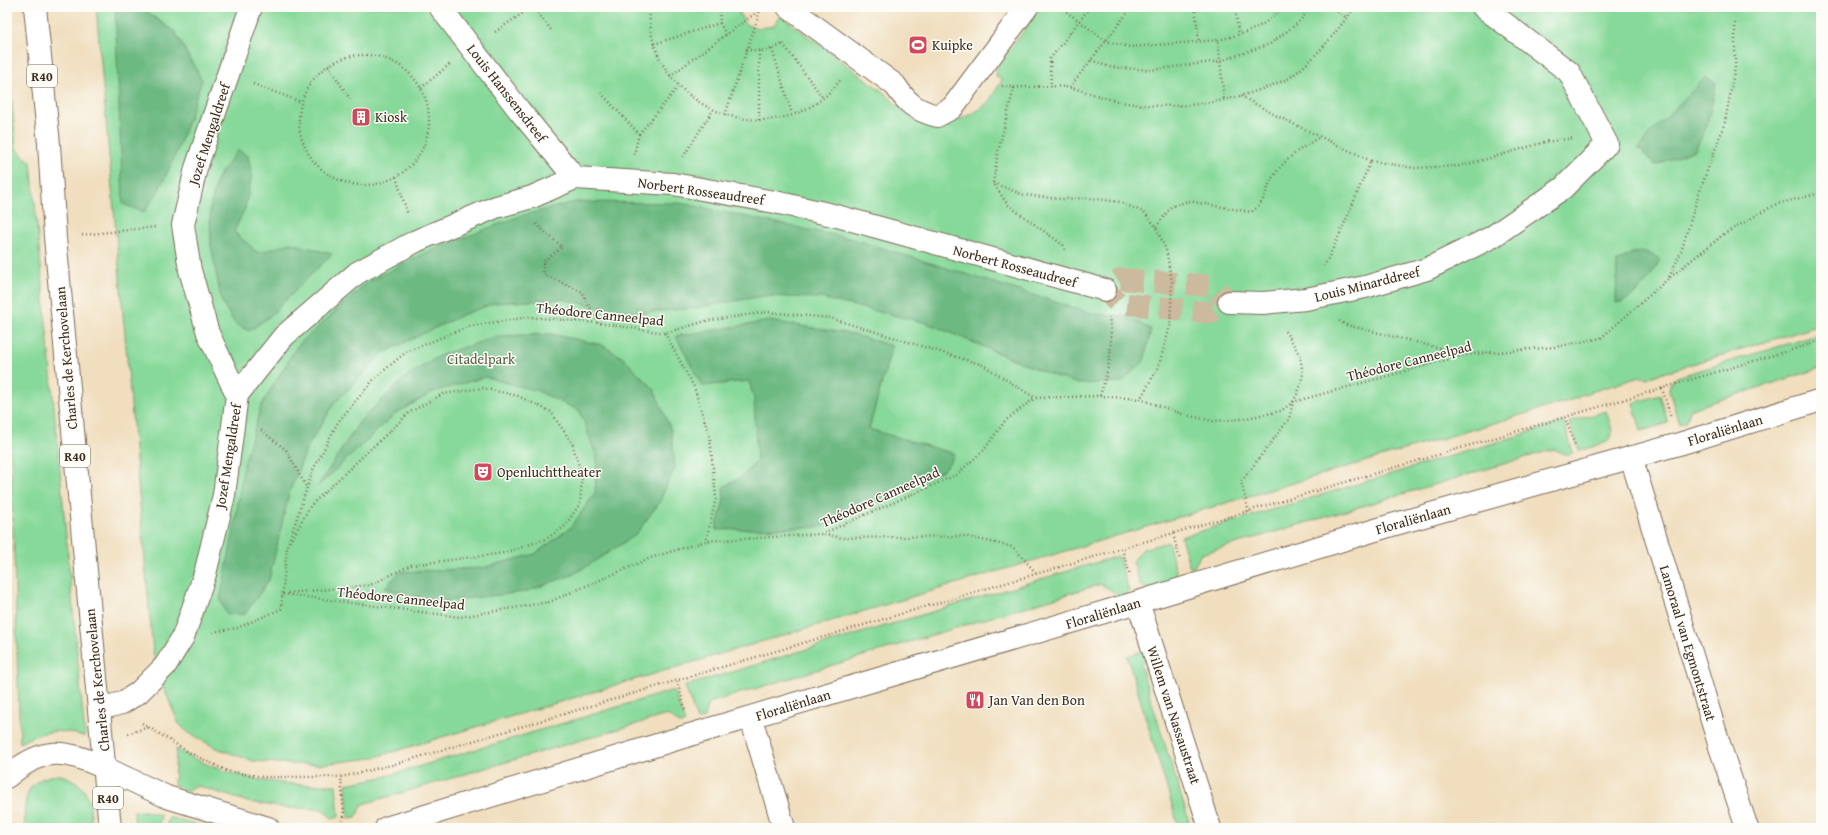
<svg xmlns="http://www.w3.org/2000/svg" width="1828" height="835" font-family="'Gentium Book Plus',serif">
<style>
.green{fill:#87d99a;stroke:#61825c}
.forest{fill:#6db982;stroke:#547250}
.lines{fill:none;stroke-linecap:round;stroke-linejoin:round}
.street-tunnel{stroke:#ccba9e;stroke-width:22;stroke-dasharray:22 11;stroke-linecap:butt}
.street-casing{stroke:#7a6956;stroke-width:24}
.primary-casing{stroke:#7a6956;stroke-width:24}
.path{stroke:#7a6956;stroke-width:2.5;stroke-dasharray:1 3;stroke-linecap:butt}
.street{stroke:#fff;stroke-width:22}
.primary{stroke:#fff;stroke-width:22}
.labels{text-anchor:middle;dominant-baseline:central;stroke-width:3;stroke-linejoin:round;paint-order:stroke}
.shield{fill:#fdfcf7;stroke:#75695f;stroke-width:1}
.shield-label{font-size:13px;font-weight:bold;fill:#3b2a1e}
.poi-label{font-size:14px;fill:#3b2a1e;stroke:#fdfcf7;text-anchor:start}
.street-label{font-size:14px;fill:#3b2a1e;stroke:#fdfcf7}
.park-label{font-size:14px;fill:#525f43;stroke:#fdfcf7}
</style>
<rect width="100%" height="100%" fill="#fdfcf7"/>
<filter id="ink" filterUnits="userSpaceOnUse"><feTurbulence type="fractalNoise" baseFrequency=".025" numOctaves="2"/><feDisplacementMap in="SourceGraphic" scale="8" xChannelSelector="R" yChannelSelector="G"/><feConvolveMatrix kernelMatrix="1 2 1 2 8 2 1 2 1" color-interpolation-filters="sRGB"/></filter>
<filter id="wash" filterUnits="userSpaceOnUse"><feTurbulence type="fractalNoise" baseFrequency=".012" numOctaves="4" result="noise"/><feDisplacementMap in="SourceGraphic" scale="16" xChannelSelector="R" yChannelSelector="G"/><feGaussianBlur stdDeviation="0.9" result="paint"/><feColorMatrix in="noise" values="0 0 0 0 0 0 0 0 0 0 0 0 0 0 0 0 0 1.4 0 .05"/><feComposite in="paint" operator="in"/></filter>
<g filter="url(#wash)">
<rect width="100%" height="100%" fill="#f0debe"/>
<path class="green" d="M96,7H739C741,28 755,30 773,26L781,16L887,95C911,121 930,135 965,117C970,114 979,111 984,106C991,100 996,89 1002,81L996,76L997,67L1041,7H1821V325L1646,378L1641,377L1633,379L1581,395L1578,398L372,758L323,764H290L253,761L216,748L189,733L179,724L159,677L153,652Z
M7,43L16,149L31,162L85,737C59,728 44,730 20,743L11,461L7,409Z
M1821,334V368L1691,409L1686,422L1679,424L1669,390L1671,382L1677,377Z
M1660,395L1668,423L1641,431L1633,403Z
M1606,411C1609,422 1617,434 1607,442L1579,451L1569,422Z
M1564,422L1573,453L1566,455L1554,449L1201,554L1194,567L1190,568L1181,537Z
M1168,542L1179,582L1151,591L1140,585L1133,561L1143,549Z
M1118,556L1129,591L1122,598L1101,584L708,703L705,718L697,720L685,686Z
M1145,650L1149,661L1140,664L1191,828H1179L1127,656Z
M674,690L685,723L680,724L667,715L363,804L356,817L348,818L346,784L384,777Z
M176,749C229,779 276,786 336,785L339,816L332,818L322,809L288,808L248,802L198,786L185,791L174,785Z
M61,775C90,784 90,802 92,828H25C23,798 26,776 61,775Z
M134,811H145L161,815L158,828H135Z
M169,817L210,828H166Z"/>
<path class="forest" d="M115,7H140L175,32L202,80C186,125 173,174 144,212L123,204Z
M1706,77L1716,83C1712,107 1707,129 1695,150L1655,165L1639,149L1651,132Z
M238,150L248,156L252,175L245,208L234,232L258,253L291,243L332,254L269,317L249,331L235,324L221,300L211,245L210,209L217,178Z
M575,202L680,203L853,239L1094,314L1127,317L1151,329L1144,361L1122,382L1078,384L1046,373L927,323L820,298L763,296L694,308L632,314L562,299L495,303L462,315L383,353L334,404L307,448L289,493L269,580L245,614L227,615L220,600L233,535L244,464L261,406L297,346L369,281L430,251L520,216Z
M1646,252L1660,259C1654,274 1634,302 1616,303L1617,262L1632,253Z
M770,321L852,334L892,346L869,429L955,454L945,469L820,527L716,530L724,500L723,487L743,476L757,461L754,399L749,381L702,386L676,336Z
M551,334L602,345L623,358L654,389L671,430L675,467L659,503L636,534L617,547L574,574L525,592L438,602L384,588L400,572L482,568L535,554L571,527L595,493L597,458L580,411L538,391L485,377L433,392L395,414L318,486L360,421L408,375L441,355L498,336Z"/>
</g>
<g filter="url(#ink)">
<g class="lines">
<path class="street-tunnel" d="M1121,279L1212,286L1229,302L1212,313L1118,303L1105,290Z"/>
<defs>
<path id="street" d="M440,7L519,110L575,178
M788,7L895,85C907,103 915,110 937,116L952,108L1027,7
M1229,302L1263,303L1306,299L1365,287L1427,269L1492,237L1563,188L1607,144L1569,72L1483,7
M237,395L284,336L357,273L416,241L496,207L532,197L575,178L673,184L775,202L837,216L1105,290
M1631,457L1721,750L1747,828
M1138,602L1210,828
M99,709L122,703L138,693L165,666L183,637L205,574L224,495L237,395L208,333L190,270L183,225L196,168L251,7
M751,718L784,828
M105,768L167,797L268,828
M386,828L693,734L1138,602L1392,525L1679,444L1821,400"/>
<path id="primary" d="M35,7L49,144L55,237L110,828
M7,777C43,746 64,749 105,768"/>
</defs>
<use href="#street" class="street-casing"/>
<use href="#primary" class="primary-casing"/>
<path class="path" d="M533,7L552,31
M650,7C643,109 780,162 841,79
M719,7L720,23L726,35
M1060,7L1106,41L1130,47L1218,40L1224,100
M1195,7L1199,42
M1235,7L1239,35
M1331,7L1347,18
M650,10H719
M495,32L532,7
M1218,40C1247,33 1262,29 1283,7
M654,44L720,23
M783,44L823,98
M746,49C760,52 772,51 784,43
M772,49L792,114
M759,51V120
M299 120a65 65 0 1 1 130 0a65 65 0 1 1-130 0Z
M1091,60L1109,67L1151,70L1220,61L1270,44L1298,23L1311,7
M328,65L350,99
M670,76L761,9
M253,84L301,102
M1002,86C1025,90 1049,83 1071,88C1090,92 1108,100 1127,103C1174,110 1225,104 1270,86C1277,83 1286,81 1292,76C1317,57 1336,32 1355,7
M1051,87L1050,59L1090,7
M1070,87L1132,7
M421,88L450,64
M1014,88L998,152L993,183L1008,205L1063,245L1065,251
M601,93L639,134L634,155
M1241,96L1277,116L1371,161C1355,196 1342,233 1324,266
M725,115L760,11
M639,134L679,86
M683,157L713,110
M1371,161L1414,168L1459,166L1494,157L1545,142L1574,138
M396,177L408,215
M993,183L1024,195L1061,199L1089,198L1119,202L1144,212L1156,227L1166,250L1172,282L1170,326L1158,368L1140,399
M536,224L562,247L543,262V274L582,292L598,323
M1156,227L1171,207L1188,201L1251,212C1268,201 1264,189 1275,174C1286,158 1304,146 1320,137
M82,235L156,227
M1669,277L1681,252L1698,196L1725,122L1735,68V21
M1339,321L1347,325L1463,354
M665,333L694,387L710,438L716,498L706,541
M1662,388L1671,418
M1100,396C1109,367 1114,347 1109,317
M1565,417L1575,445
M261,430L286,450L307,488
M1249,512L1241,482L1289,419L1293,402L1299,390L1303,374L1300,356L1290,338L1283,329
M824,534L841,538L964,536L1013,547L1037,574
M1173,534L1180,560
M1122,549L1130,575
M288,593L370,585L411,565L504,553L546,539L564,527L580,504L582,476L572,443L551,412L518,396L482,388L443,394L410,412L311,505L290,542
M283,594L460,617L549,602L653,557L706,541L822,534L956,475L984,450L1005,421L1035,398
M213,632L237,628L281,609L287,547L313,470L338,422L375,378L406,352L470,326L529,317L598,323L665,333L706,321L767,312L830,318L983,365L1035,398L1100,396L1140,399L1185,415L1213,421L1242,419L1281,411L1293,402L1464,355L1555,347L1601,338L1668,279L1724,234L1776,204L1821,193
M677,681L685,709
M142,723L190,753L227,771L263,777H341L392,765L1821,341
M128,734L148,727
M339,828L344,816L341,778"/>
<use href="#street" class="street"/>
<use href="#primary" class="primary"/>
</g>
</g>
<defs>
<symbol id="stadium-square" viewBox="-11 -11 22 22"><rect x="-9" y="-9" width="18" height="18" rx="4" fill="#d1495b" stroke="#fdfcf7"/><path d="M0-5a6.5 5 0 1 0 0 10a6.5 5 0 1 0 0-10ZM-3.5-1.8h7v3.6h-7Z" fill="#fff"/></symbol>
<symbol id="building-square" viewBox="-11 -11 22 22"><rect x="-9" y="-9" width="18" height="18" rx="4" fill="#d1495b" stroke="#fdfcf7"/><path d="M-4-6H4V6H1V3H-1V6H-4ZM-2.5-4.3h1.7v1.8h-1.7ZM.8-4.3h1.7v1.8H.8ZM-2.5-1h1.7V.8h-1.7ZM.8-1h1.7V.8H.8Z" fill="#fff"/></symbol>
<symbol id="theatre-square" viewBox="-11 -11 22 22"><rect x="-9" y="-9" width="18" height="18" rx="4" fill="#d1495b" stroke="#fdfcf7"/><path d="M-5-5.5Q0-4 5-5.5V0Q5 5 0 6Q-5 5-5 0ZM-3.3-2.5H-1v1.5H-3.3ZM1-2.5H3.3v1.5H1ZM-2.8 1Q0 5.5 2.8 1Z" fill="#fff"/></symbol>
<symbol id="restaurant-square" viewBox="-11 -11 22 22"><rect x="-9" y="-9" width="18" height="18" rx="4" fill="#d1495b" stroke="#fdfcf7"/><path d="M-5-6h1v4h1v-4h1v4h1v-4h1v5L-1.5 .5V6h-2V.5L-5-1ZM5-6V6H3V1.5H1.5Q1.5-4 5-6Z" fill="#fff"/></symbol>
</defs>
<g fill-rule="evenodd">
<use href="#stadium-square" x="907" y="34" width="22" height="22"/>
<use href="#building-square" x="350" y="106" width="22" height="22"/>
<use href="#theatre-square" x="472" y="461" width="22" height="22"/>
<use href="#restaurant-square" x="964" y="689" width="22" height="22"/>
</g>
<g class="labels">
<g class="shield">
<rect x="27" y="65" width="30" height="22" rx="3"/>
<rect x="60" y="445" width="30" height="22" rx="3"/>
<rect x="93" y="787" width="30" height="22" rx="3"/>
</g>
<g class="shield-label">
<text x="42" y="76">R40</text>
<text x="75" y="456">R40</text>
<text x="108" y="798">R40</text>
</g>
<g class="poi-label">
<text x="932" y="45">Kuipke</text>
<text x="375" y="117">Kiosk</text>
<text x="497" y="472">Openluchttheater</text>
<text x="989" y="700">Jan Van den Bon</text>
</g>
<g class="street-label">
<text transform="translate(507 93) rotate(52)">Louis Hanssensdreef</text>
<text transform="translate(209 134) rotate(-72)">Jozef Mengaldreef</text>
<text transform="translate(701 191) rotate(8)">Norbert Rosseaudreef</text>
<text transform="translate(1015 266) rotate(15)">Norbert Rosseaudreef</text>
<text transform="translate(1367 284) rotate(-14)">Louis Minarddreef</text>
<text transform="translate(600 314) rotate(6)">Théodore Canneelpad</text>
<text transform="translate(66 358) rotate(-95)">Charles de Kerchovelaan</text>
<text transform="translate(1409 361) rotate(-14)">Théodore Canneelpad</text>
<text transform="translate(1725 430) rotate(-17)">Floraliënlaan</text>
<text transform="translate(228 456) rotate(-81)">Jozef Mengaldreef</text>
<text transform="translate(880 497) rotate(-24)">Théodore Canneelpad</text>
<text transform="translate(1413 519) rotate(-16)">Floraliënlaan</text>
<text transform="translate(401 598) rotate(6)">Théodore Canneelpad</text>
<text transform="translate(1103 613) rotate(-17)">Floraliënlaan</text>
<text transform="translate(1688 643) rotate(73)">Lamoraal van Egmontstraat</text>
<text transform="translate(97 680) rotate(-96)">Charles de Kerchovelaan</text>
<text transform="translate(793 705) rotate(-17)">Floraliënlaan</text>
<text transform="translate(1174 715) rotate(72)">Willem van Nassaustraat</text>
</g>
<g class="park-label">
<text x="481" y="359">Citadelpark</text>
</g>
</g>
<rect width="1828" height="835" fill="none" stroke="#fdfcf7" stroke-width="24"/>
</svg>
